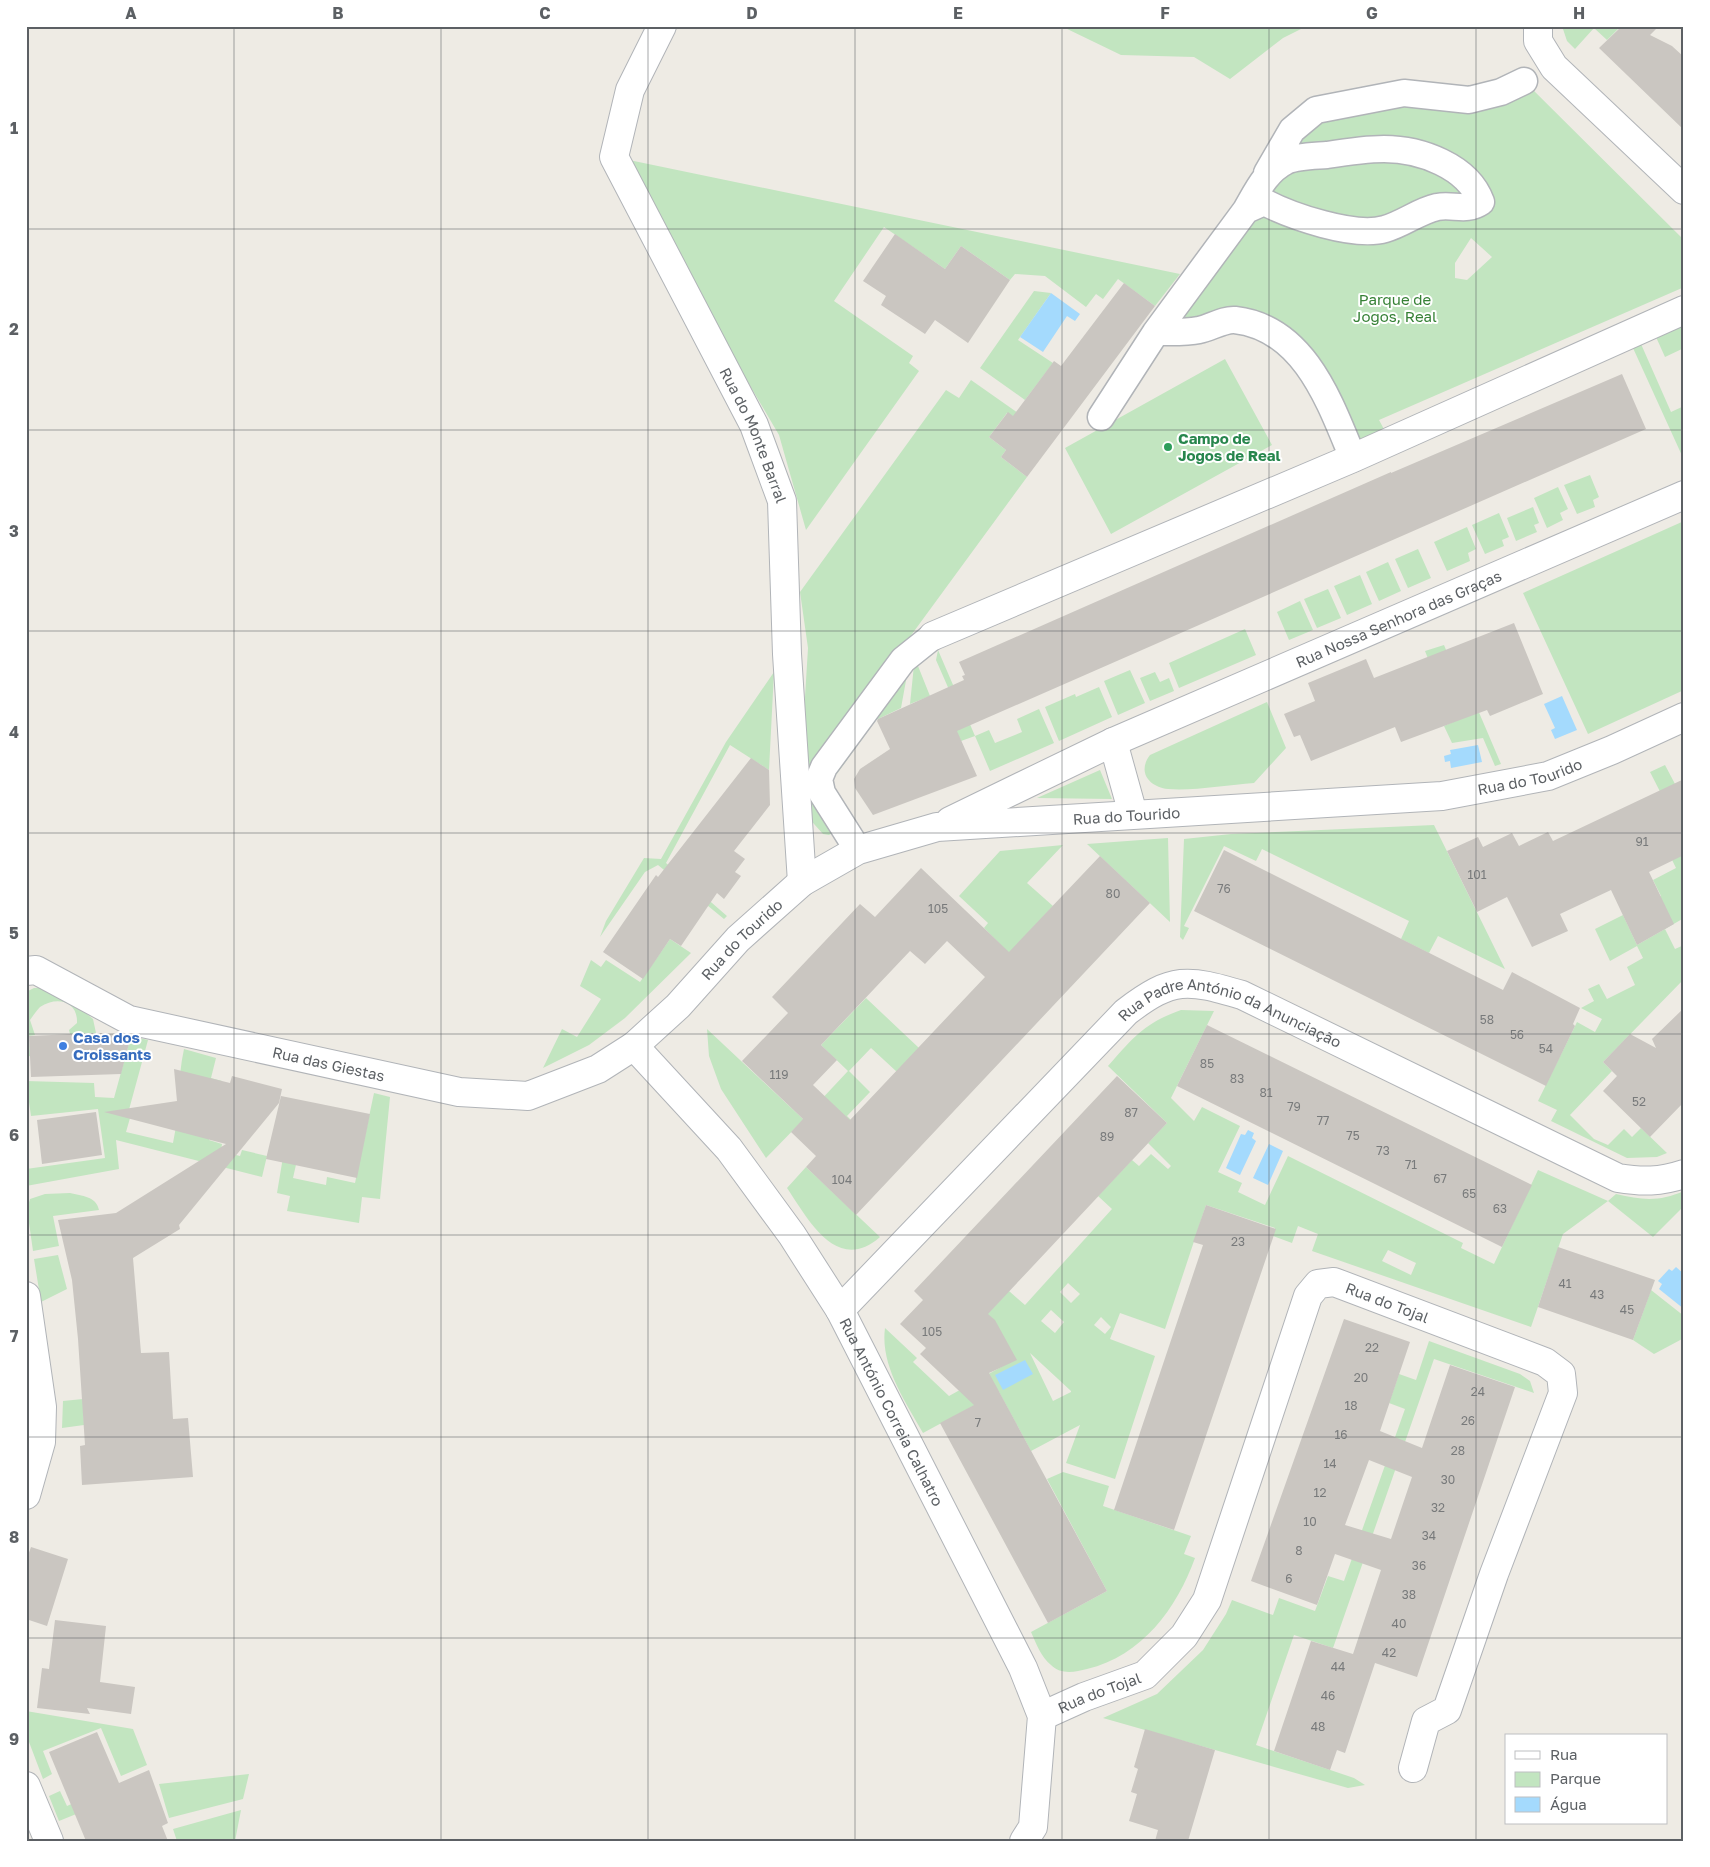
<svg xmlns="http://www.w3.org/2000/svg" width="1710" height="1867" font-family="'Golos Text',sans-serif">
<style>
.green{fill:#c2e5c0;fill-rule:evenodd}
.water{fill:#a4dafd}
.building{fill:#cac6c1;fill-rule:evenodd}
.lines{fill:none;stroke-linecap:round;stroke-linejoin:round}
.pedestrian-casing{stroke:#b1b4b8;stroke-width:29}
.minor-casing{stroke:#b1b4b8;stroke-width:30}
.tertiary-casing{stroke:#b1b4b8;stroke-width:30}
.pedestrian{stroke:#fff;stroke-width:26}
.minor{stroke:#fff;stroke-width:28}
.tertiary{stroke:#fff;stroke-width:28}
.grid{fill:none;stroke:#5c6064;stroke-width:1;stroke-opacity:0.55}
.leisure-dot{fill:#2e9e5b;stroke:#fff;stroke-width:2}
.shop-dot{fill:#3f7fe0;stroke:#fff;stroke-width:2}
.labels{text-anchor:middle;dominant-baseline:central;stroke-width:4;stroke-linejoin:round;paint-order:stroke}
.number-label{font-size:12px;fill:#787a7b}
.park-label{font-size:15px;fill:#368136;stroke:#fff}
.street-label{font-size:15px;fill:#5c6064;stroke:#fff}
.leisure-label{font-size:15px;font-weight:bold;fill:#27864d;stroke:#fff;text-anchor:start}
.shop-label{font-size:15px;font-weight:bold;fill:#366cbe;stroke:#fff;text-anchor:start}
.neatline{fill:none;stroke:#5c6064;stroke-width:2}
.grid-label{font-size:16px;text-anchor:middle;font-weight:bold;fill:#5c6064}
</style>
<rect width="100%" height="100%" fill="#eeebe4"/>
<path class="green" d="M1061,26H1307L1283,38L1230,79L1194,57L1121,55Z
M1562,26H1621L1607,40L1594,28L1575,49L1567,41Z
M1524,81L1684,240L1682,288L1379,420L1385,431L1347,444L1268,329L1156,332L1316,110ZM1471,238L1492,257L1467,280L1455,278V263Z
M629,160L1180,274L1155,306L1118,279L1103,299L1096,294L1086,307L1045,276L1015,274L1010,280L961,246L945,269L884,227L834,301L913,356L909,363L919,371L806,530L779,435L701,302Z
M1034,291L1051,293L1018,340L1053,363L1025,400L980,368Z
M1684,325V348L1665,357L1656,337Z
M1641,344L1671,412L1684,406V460L1633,348Z
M1225,359L1272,445L1111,534L1065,448Z
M971,380L1018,413L1014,418L1007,413L989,437L1006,450L1001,457L1027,477L811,772L836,831L829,835L823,834L806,815L801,762L808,648L800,592L946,390L959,398Z
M1590,475L1599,497L1593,500L1595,507L1577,514L1564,485Z
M1558,487L1568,509L1560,513L1563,520L1547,528L1534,498Z
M1533,507L1539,523L1534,525L1537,532L1516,541L1507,518Z
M1499,513L1509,537L1502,540L1504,546L1485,554L1472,525Z
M1684,521V690L1588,734L1523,593Z
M1467,527L1476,549L1468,553L1470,561L1447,571L1434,542Z
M1418,549L1431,578L1408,588L1395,559Z
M1388,562L1401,591L1379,601L1366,572Z
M1360,575L1372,604L1347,615L1334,586Z
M1328,589L1341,618L1317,628L1304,599Z
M1300,601L1313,630L1289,640L1277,612Z
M1245,629L1256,655L1179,688L1169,663Z
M1444,645L1463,691L1469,689L1501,764L1495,766L1483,738L1452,743L1444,726L1453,722L1425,651Z
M938,650L975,736L989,730L995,743L1022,732L1017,719L1039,709L1054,743L990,771L975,736L961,741L956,730L965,726L936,660Z
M909,664L901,708L876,720L828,786L829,778Z
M914,665L918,666L930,696L910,704Z
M1130,670L1145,703L1118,715L1104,681Z
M774,672L769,770L730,745L666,863L727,916L724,919L658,865L645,872L600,937L606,921L644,858L661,859L726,742Z
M1155,672L1160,682L1169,678L1174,691L1150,701L1140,678Z
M1099,687L1112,717L1059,741L1045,707L1075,694L1076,697Z
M1267,702L1286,748L1254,783C1228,785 1193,791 1168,789C1149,787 1137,772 1150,755Z
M1665,765L1684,801V918L1665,929L1675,949L1684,945V979L1603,1062L1612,1071L1570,1115L1594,1139L1608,1145L1624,1129L1632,1137L1641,1128L1667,1153L1657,1157L1627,1158L1551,1121L1557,1110L1538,1101L1577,1022L1595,1032L1602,1019L1581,1008L1594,1001L1588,989L1599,984L1607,999L1635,985L1627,967L1643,958L1637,946L1610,961L1595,929L1623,915L1637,945L1665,929L1652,901L1661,896L1653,880L1676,868L1653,821L1671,813L1650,772Z
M1100,770L1112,799L1037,798Z
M1434,825L1505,969L1438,936L1429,953L1401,939L1409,921L1262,849L1256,861L1224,846L1184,926L1189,928L1183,940L1180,937L1184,839L1231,834Z
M1168,838L1170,922L1087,844Z
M1063,845L1027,883L1053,906L1009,953L984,928L988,923L959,896L1000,851Z
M670,939L691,953L625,1018L589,1045L543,1068L562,1029L577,1037L601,999L580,986L591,960L601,967L606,960L640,982Z
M34,988H51L73,1002L93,1019L96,1033L70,1034L69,1030L77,1023C78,1001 57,996 40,1007C36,1011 33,1016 30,1020L35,1035L29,1036L30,1056L26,1057V992Z
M866,998L919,1048L897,1072L871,1048L849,1071L870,1092L847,1116L851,1120H803L766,1158L721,1089L709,1056L707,1029L803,1119L848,1071L821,1045Z
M1181,1010L1214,1011L1171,1098L1194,1121L1202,1107L1240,1126L1218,1172L1242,1183L1238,1192L1265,1205L1288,1156L1463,1243L1461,1248L1494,1264L1538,1170L1608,1201L1616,1194C1642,1200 1659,1202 1684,1191V1206L1653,1237L1608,1201L1563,1234L1531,1327L1312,1251L1318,1234L1298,1226L1292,1243L1273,1236L1275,1228L1206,1205L1165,1329L1120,1313L1110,1339L1155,1356L1115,1479L1066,1463L1080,1425L1031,1451L999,1392L923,1433C905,1401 880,1365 885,1328L917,1358L913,1362L949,1396L1010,1362L964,1338L1009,1291L1025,1305L1112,1209L1098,1196L1132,1160L1139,1166L1151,1154L1168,1169L1171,1166L1148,1143L1167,1123L1108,1066C1133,1038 1144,1023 1181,1010ZM1388,1250L1416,1263L1411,1275L1382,1261ZM1068,1283L1080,1294L1071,1303L1060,1292ZM1051,1310L1064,1322L1055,1333L1041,1321ZM1101,1317L1111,1327L1105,1334L1094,1325ZM1030,1353L1071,1391V1392L1053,1401Z
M131,1036L148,1040L127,1117L130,1118L126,1132L173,1143C180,1112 177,1080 184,1049L216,1058L211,1078L222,1081L209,1140L222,1144L221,1151L240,1156L242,1150L267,1156L262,1177L116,1140L119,1169L26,1186V1169L105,1158L98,1109L31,1116L26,1081L94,1083L95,1097L114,1098Z
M374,1093L390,1097L380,1199L362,1197L359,1223L287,1211L290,1196L277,1193L283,1157L307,1115L293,1178L326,1185L327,1177L355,1183Z
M806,1167L880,1237C837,1275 808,1219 787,1188Z
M70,1193C82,1196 96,1196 99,1210L53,1216L59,1246L33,1251L27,1209L30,1199L45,1194Z
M58,1255L67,1289L41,1302L34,1259Z
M1651,1290L1684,1316V1338L1654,1354L1633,1340Z
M1429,1341L1520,1374L1530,1381L1534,1393L1434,1359L1333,1648L1294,1635L1256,1745L1354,1778L1365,1785L1348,1788L1103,1718L1157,1694L1203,1650L1226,1614L1232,1600L1273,1615L1279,1598L1315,1611L1328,1576L1344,1581L1405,1409L1389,1403L1399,1374L1416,1380Z
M83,1399L84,1425L62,1428L63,1401Z
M1063,1472L1109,1486L1103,1506L1191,1536L1184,1554L1195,1558C1177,1608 1142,1656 1087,1669C1075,1672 1061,1675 1051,1665C1041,1657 1036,1643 1031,1632L1107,1591L1047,1479Z
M26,1711L133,1729L147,1765L121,1776L101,1728L43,1751L52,1774L43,1779L26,1734Z
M249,1774L243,1799L169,1818L159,1784Z
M118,1783L123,1795L59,1821L49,1796L60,1791L67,1806Z
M241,1810L235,1841H177L173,1829Z"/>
<path class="water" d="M1051,293L1080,314L1075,321L1067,316L1043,352L1020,337Z
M1562,696L1577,730L1555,739L1551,730L1555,728L1544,704Z
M1478,745L1482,762L1451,768L1450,761L1445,762L1444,756L1451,754L1450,750Z
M1248,1130L1254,1133L1252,1138L1256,1141L1240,1175L1226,1168L1241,1134L1245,1135Z
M1269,1144L1283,1151L1268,1185L1253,1178Z
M1676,1267L1684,1274V1309L1659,1289L1662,1284L1658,1281L1669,1269L1672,1271Z
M1025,1360L1033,1374L1003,1390L995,1375Z"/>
<path class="building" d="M1622,26H1659L1650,35L1672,46L1684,57V130L1599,48Z
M895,234L945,269L961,246L1010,280L968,343L935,320L925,334L881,305L886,296L863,281Z
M1124,283L1155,306L1027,477L1001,457L1006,450L989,437L1008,412L1013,416L1054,361L1061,366Z
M1622,374L1646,429L957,731L977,776L873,815L855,788L854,779L860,769L890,749L877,721L878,719L964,680L962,676L965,675L959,662L1391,472V473Z
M1514,623L1543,694L1490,716L1487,710L1401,742L1395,727L1311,761L1300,735L1294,737L1284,714L1315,701L1308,683L1366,659L1374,678Z
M751,758L769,770L770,805L734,851L745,859L735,872L741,876L724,899L717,893L681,946L670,939L643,979L603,952L656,875L658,877Z
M1684,779V855L1649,872L1674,924L1637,945L1611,890L1560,914L1568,931L1532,947L1507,897L1477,912L1447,851L1478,837L1483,847L1512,833L1519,846L1548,832L1553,841Z
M1224,850L1503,990L1512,972L1580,1008L1573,1024L1575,1026L1546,1086L1194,911Z
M1100,856L1150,903L856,1215L806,1167L816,1156L791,1132L803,1119L742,1061L788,1013L772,997L860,904L875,917L921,868L1009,952ZM947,941L985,977L850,1120L813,1085L837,1060L821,1045L910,951L925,964Z
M1684,1008V1102L1650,1137L1603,1091L1617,1076L1603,1062L1630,1034L1656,1048L1652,1039Z
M1207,1025L1532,1185L1502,1247L1177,1086Z
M97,1033L131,1036L121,1074L31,1077L29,1036Z
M174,1069L230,1083L232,1076L282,1089L279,1103L179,1225L180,1229L133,1258L141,1353L169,1352L173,1419L188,1418L193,1477L82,1485L80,1446L85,1445L78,1339L72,1280L58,1220L116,1213L226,1144L104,1112L177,1101Z
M1117,1076L1167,1123L988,1314L995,1320L1017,1360L989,1373L1107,1591L1048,1623L940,1423L974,1405L920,1354L926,1348L900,1324L923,1300L914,1291Z
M281,1096L370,1114L357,1178L266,1159Z
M96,1112L102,1155L42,1164L37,1120Z
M1206,1205L1276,1229L1174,1530L1114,1510L1203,1245L1193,1242Z
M1558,1247L1655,1280L1633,1340L1538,1307Z
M1344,1319L1410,1342L1380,1431L1422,1448L1450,1365L1515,1387L1417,1677L1375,1663L1345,1753L1337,1750L1330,1770L1274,1751L1311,1641L1353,1654L1381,1570L1335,1554L1317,1605L1251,1581ZM1369,1460L1412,1477L1391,1539L1345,1525Z
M31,1547L68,1559L47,1626L26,1619V1561Z
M55,1620L106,1626L100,1682L135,1687L131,1714L87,1708L90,1714L37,1708L42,1668L49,1669Z
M1145,1729L1215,1750L1188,1841H1155L1158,1830L1129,1821L1137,1794L1131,1792L1138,1769L1134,1767Z
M97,1732L119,1783L149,1770L168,1823L162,1826L168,1841H86L49,1752Z"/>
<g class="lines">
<defs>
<path id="pedestrian" d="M1267,173L1292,130L1316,110L1404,93L1469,100L1501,92L1524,81
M1156,332C1170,332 1185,333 1199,330C1210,328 1224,319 1235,320C1305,328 1330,403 1353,458
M1101,417L1156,332L1246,210L1264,202C1291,216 1354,238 1385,229C1403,224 1419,211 1437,207C1454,204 1466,212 1481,202C1468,166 1420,149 1384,149C1365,149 1346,152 1327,155C1315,156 1297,156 1286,161C1266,171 1257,191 1246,210
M858,850L822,793L819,779L824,767L903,660L933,636"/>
<g id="minor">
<path id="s1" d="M662,26L630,90L614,157L754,425L782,501L787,654L802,882"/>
<path d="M1538,26V41L1554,67L1684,190"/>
<path d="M933,636L1353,458L1684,310"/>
<path d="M1113,742L1133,814"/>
<path id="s2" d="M950,821L1113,742L1684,495"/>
<path id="s3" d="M26,971L36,970L129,1020L459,1092L528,1096L598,1069L634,1046L678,1006L738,939L802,882L858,850L937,827L1442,796L1548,776L1612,750L1684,717"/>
<path id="s4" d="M634,1046L729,1149L792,1235L840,1310L1023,1668L1042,1716L1033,1827L1024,1841"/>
<path id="s5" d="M840,1310L1126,1012C1173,976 1187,979 1242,995L1618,1178C1642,1182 1660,1182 1684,1174"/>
<path id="s6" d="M1042,1716L1084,1697L1145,1675L1184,1636L1207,1600L1308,1296L1318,1284L1334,1282L1545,1362L1561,1374L1563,1393L1494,1574L1447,1710L1426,1721L1413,1768"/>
</g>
<path id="tertiary" d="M26,1296L42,1407L41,1442L26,1495
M26,1786L49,1841"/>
</defs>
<use href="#pedestrian" class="pedestrian-casing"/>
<use href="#minor" class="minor-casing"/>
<use href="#tertiary" class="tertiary-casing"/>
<use href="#pedestrian" class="pedestrian"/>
<use href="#minor" class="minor"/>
<use href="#tertiary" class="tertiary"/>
</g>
<path class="grid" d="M234,26V1841M441,26V1841M648,26V1841M855,26V1841M1062,26V1841M1269,26V1841M1476,26V1841M26,229H1684M26,430H1684M26,631H1684M26,833H1684M26,1034H1684M26,1235H1684M26,1437H1684M26,1638H1684"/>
<circle class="leisure-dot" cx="1168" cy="447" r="5"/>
<circle class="shop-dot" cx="63" cy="1046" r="5"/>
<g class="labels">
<g class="number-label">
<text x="1642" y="841">91</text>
<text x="1477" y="874">101</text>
<text x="1224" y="888">76</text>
<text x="1113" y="893">80</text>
<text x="938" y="908">105</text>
<text x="1487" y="1019">58</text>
<text x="1517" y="1034">56</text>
<text x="1546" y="1048">54</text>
<text x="1207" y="1063">85</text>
<text x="779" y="1074">119</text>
<text x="1237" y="1078">83</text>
<text x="1266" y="1092">81</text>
<text x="1639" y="1101">52</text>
<text x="1294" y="1106">79</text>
<text x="1131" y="1112">87</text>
<text x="1323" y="1120">77</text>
<text x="1353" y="1135">75</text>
<text x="1107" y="1136">89</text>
<text x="1383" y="1150">73</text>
<text x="1411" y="1164">71</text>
<text x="1440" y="1178">67</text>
<text x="842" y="1179">104</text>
<text x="1469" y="1193">65</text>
<text x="1500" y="1208">63</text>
<text x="1238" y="1241">23</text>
<text x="1565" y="1283">41</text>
<text x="1597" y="1294">43</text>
<text x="1627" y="1309">45</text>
<text x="932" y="1331">105</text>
<text x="1372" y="1347">22</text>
<text x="1361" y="1377">20</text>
<text x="1478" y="1391">24</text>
<text x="1351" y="1405">18</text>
<text x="1468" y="1420">26</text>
<text x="978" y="1422">7</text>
<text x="1341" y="1434">16</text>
<text x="1458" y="1450">28</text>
<text x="1330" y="1463">14</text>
<text x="1448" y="1479">30</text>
<text x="1320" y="1492">12</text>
<text x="1438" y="1507">32</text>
<text x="1310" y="1521">10</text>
<text x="1429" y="1535">34</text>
<text x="1299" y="1550">8</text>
<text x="1419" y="1565">36</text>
<text x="1289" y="1578">6</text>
<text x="1409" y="1594">38</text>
<text x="1399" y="1623">40</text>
<text x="1389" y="1652">42</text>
<text x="1338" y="1666">44</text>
<text x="1328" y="1695">46</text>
<text x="1318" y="1726">48</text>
</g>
<g class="park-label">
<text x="1395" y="299">Parque de<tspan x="1395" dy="17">Jogos, Real</tspan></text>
</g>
<g class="street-label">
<text stroke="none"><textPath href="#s1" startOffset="452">Rua do Monte Barral</textPath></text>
<text stroke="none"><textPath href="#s2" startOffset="492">Rua Nossa Senhora das Graças</textPath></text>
<text stroke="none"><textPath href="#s3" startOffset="1618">Rua do Tourido</textPath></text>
<text stroke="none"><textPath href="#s3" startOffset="1212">Rua do Tourido</textPath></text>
<text stroke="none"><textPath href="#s3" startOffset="792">Rua do Tourido</textPath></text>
<text stroke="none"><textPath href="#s5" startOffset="526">Rua Padre António da Anunciação</textPath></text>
<text stroke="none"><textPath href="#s3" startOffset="320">Rua das Giestas</textPath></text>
<text stroke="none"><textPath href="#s6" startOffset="618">Rua do Tojal</textPath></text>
<text stroke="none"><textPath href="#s4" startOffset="450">Rua António Correia Calhatro</textPath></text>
<text stroke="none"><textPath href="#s6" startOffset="62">Rua do Tojal</textPath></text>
</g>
<g class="leisure-label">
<text x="1178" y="438">Campo de<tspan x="1178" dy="17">Jogos de Real</tspan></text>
</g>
<g class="shop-label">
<text x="73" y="1037">Casa dos<tspan x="73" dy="17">Croissants</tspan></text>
</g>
</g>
<rect width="1710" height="1867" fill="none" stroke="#ffffff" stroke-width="55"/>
<rect x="1505" y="1734" width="162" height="90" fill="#ffffff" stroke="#bebfc1"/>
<rect x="1515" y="1751" width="25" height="8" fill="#ffffff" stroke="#bebfc1"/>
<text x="1550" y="1760" font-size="15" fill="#5c6064">Rua</text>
<rect x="1515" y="1772" width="25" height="15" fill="#c2e5c0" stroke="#bebfc1"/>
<text x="1550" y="1784" font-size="15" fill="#5c6064">Parque</text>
<rect x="1515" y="1797" width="25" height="15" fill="#a4dafd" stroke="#bebfc1"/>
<text x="1550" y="1810" font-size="15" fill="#5c6064">Água</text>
<rect x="28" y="28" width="1654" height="1812" class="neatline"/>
<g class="grid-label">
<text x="131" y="19">A</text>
<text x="338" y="19">B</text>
<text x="545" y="19">C</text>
<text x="752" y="19">D</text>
<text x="958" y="19">E</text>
<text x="1165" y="19">F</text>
<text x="1372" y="19">G</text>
<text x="1579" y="19">H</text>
<text x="14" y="134">1</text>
<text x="14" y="335">2</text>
<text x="14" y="537">3</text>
<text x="14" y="738">4</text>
<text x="14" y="939">5</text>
<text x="14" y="1141">6</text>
<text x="14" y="1342">7</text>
<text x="14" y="1543">8</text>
<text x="14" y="1745">9</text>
</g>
</svg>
